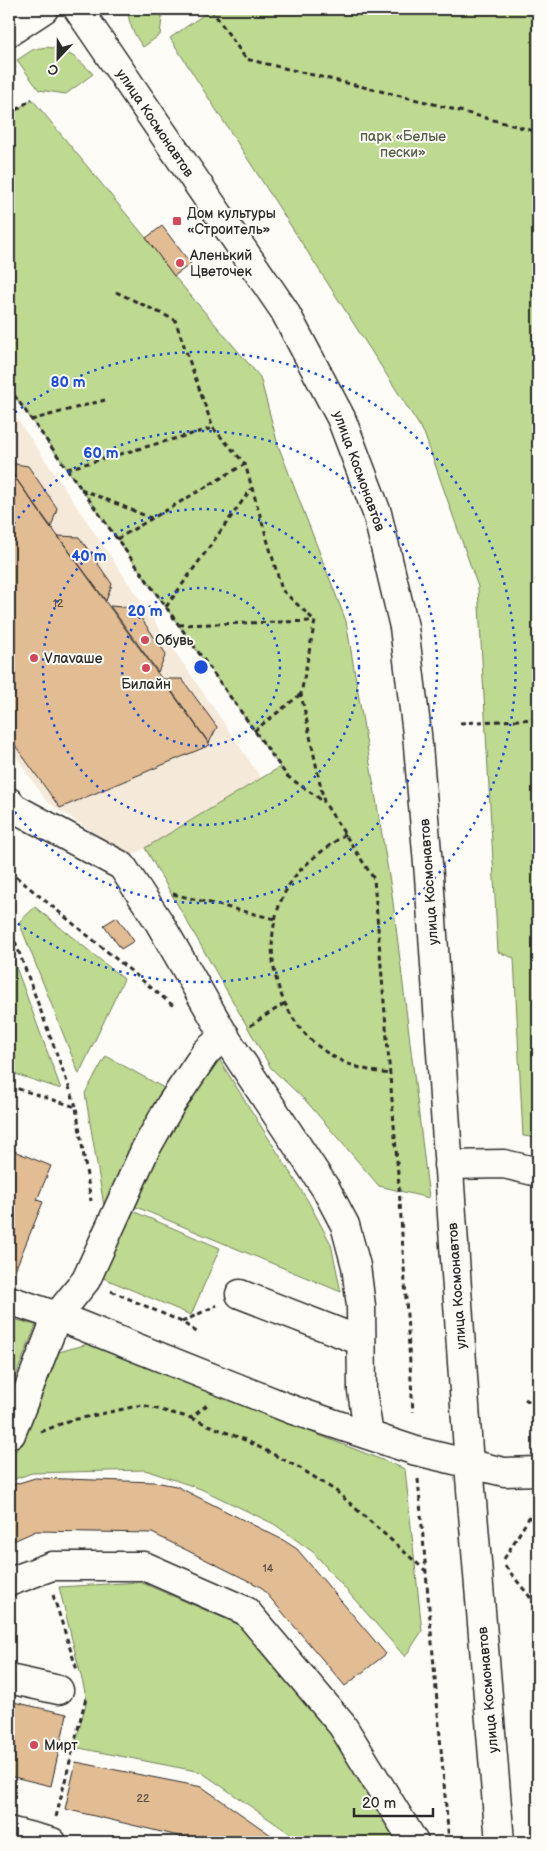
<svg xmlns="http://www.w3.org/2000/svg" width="547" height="1851" font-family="'Balsamiq Sans',sans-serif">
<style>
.built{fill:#f5e9d9}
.green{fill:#bed990;stroke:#74825e}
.building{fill:#e2bc93;stroke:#2b2b2b}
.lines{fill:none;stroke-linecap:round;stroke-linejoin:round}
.minor-casing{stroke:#2b2b2b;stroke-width:31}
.path{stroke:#2b2b2b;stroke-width:3;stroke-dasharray:5 4;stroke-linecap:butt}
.minor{stroke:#fdfcf7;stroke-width:28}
.ring{fill:none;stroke:#1d4ed8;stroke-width:2.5;stroke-dasharray:2.5 5}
.poi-dot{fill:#d1495b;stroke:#fdfcf7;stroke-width:2}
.labels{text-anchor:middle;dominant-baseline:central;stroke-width:4;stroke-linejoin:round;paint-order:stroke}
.number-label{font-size:11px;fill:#594f45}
.street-label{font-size:14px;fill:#2b2b2b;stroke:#fdfcf7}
.park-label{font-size:14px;fill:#575f49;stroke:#fdfcf7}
.poi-label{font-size:14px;fill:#2b2b2b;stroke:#fdfcf7;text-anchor:start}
.centre{fill:#1d4ed8;stroke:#fdfcf7;stroke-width:2.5}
.ring-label{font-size:15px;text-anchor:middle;font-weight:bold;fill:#1d4ed8;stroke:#fdfcf7;stroke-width:4;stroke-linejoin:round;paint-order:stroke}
</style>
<rect width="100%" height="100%" fill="#fdfcf7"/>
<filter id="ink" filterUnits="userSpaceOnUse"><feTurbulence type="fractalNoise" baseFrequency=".02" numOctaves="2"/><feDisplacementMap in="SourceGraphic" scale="10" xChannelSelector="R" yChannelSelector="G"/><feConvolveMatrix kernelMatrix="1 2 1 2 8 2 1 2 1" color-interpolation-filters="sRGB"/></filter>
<g filter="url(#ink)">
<path class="built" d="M9,407L261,778L130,857L46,801L9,746Z"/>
<path class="green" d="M128,9H163L160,35L143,47C134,34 128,24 128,9Z
M212,9H538V1138L523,1136L514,958L498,952L478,587L424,433L170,38Z
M47,47C68,50 79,59 93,74L66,94L39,90L17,60L34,49Z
M32,99L146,238L174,276L260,377L278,445L346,621L392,894L429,1198L379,1186L306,1101L271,1068L145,848L280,767L9,388V115Z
M35,907L124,979L79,1074L19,922Z
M9,948L61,1089L9,1072Z
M106,1056L164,1088L106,1218L85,1093Z
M217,1056L308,1201L331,1244L341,1292L129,1204L149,1159Z
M130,1210L220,1248L191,1315L101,1277Z
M9,1318L36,1325L9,1393Z
M88,1344L405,1469L422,1631L405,1657L313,1552L274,1524L201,1489L145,1470L32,1473L9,1481V1454L16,1451L28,1428L55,1353Z
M140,1582L240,1625L333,1730L403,1842H302L201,1772L74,1747L87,1700L59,1587Z"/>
<path class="building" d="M162,226L191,264L174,276L146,238Z
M9,463L28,466L57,508L51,528L9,469Z
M9,469L210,745L60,808L9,737Z
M58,536L79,537L112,584L106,601Z
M110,606L134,608L166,654L158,672Z
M163,679H182L217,727L209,743Z
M117,917L134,941L121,949L104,925Z
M9,1149L51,1166L37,1200L43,1202L9,1285Z
M35,1478L155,1482L176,1486L283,1540L297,1549L386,1654L345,1686L261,1587L152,1533L36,1531L9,1543V1486Z
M9,1701L67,1714L51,1786L9,1776Z
M76,1762L202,1787L281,1842H196L191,1839L65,1809Z"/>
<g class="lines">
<defs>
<path id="minor" d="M78,9L284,310L341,418L377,513L404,627L417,734L429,876L469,1465L500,1842
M9,32L44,9
M9,802L14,808L122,866L159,922L227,1040L326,1189L345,1225L356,1266L361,1306L362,1391L369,1435
M448,1165L504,1164L538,1172
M240,1294L361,1341
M9,1300L57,1316L293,1410L416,1451L504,1472L538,1471
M9,1435L11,1434L57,1316L86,1280L145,1150L171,1104L206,1052L225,1035
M9,1582L52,1566H144L246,1611L342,1725L414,1842
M9,1679L59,1690
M9,1831L52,1842"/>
</defs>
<use href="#minor" class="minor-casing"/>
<path class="path" d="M211,9L246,59L426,102L538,132
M9,115L32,99
M116,292L175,320L213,428L245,464L282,590L315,621L301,694L324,802L374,879L399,1186L413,1412
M9,388L287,776L323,801
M31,420L105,400
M67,469L213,428
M81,489L151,518
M117,539L245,464
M166,607L251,489
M179,625L314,621
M460,723L538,719
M254,731L301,694
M345,834C327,848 306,861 293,879C254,934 272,1018 329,1054C348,1066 368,1071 390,1074
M9,871L176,1008
M173,894L275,919
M9,925L76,1106
M250,1026L285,1003
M9,1086L76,1107L91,1201
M111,1291L182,1322L198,1333
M182,1322L217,1305
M525,1399L538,1407
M191,1418L245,1440L300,1468L336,1491L427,1572
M41,1432L68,1421L142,1405L191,1418L207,1405
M418,1479L449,1842
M504,1559L533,1511
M505,1566L538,1607
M53,1595L77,1670
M56,1817L86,1697"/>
<use href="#minor" class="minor"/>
</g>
</g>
<g class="ring">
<circle cx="201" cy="667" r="79"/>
<circle cx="201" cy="667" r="158"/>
<path d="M9 530A236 236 0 1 1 9 804"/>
<path d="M9 417A315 315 0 1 1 9 917"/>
</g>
<g class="poi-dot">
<rect x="172" y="216" width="10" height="10" rx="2.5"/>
<circle cx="180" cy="263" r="5"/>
<circle cx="145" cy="640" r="5"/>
<circle cx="34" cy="658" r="5"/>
<circle cx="146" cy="668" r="5"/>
<circle cx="34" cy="1745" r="5"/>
</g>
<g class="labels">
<g class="number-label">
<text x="58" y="603">12</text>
<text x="268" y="1568">14</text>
<text x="143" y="1798">22</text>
</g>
<g class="street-label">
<text transform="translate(155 123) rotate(56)">улица Космонавтов</text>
<text transform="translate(359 471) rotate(70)">улица Космонавтов</text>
<text transform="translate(429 882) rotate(-94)">улица Космонавтов</text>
<text transform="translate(457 1286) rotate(-94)">улица Космонавтов</text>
<text transform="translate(488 1690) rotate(-95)">улица Космонавтов</text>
</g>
<g class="park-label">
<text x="403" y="136">парк «Белые<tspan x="403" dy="16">пески»</tspan></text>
</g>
<g class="poi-label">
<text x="187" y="213">Дом культуры<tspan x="187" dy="16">«Строитель»</tspan></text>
<text x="190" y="255">Аленький<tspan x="190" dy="16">Цветочек</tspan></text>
<text x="155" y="640">Обувь</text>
<text x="44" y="658">Vлаvаше</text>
<text x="146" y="684" text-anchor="middle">Билайн</text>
<text x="44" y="1745">Мирт</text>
</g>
</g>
<circle cx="201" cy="667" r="8" class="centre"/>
<g class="ring-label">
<text x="68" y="387">80 m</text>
<text x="101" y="458">60 m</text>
<text x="89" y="561">40 m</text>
<text x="145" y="616">20 m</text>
</g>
<rect width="547" height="1851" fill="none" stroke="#fdfcf7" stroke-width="30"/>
<rect x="15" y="15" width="517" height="1821" fill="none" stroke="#2b2b2b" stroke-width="2" filter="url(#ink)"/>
<g transform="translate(58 58) rotate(202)" stroke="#fdfcf7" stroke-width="4" paint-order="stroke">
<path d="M0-4L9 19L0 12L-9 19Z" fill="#2b2b2b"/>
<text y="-8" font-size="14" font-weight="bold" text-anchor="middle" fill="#2b2b2b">С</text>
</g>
<path d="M354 1808v8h79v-8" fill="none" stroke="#2b2b2b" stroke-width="2.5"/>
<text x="362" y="1808" font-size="15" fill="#2b2b2b" stroke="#fdfcf7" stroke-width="4" paint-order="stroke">20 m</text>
</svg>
